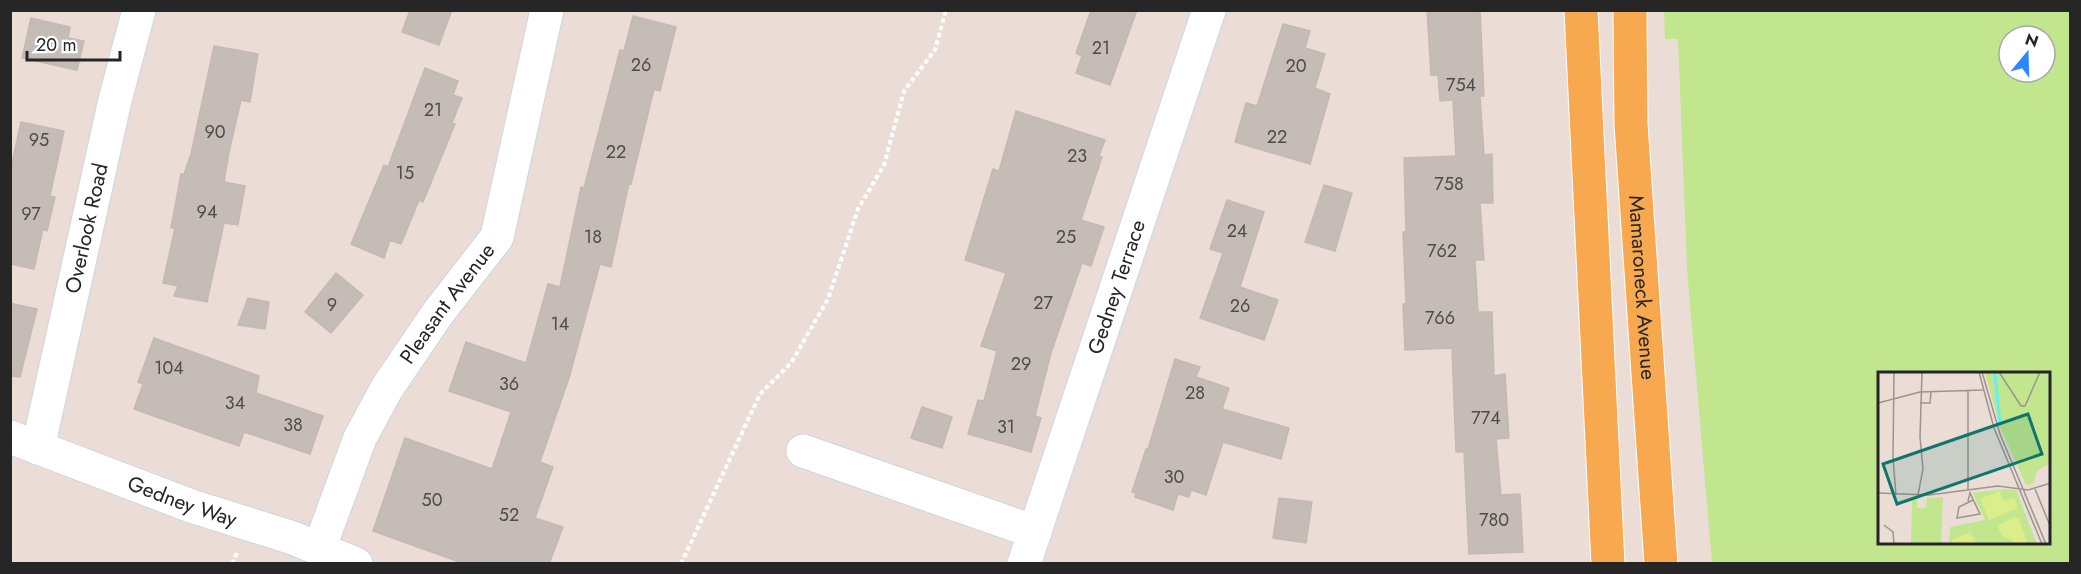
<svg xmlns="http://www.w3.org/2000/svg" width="2081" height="574" font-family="Jost,sans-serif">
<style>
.green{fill:#c1e68e;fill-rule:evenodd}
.building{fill:#c5bbb7;stroke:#c5b9b1;stroke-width:1.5}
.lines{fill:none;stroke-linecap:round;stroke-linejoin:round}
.minor-casing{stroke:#ccd5e1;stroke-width:35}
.major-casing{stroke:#fff;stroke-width:35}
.path{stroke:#fff;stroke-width:4;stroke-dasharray:4.5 3;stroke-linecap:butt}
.minor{stroke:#fff;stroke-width:33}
.major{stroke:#f8a84e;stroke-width:33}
.labels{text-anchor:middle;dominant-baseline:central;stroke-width:4.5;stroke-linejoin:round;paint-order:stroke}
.number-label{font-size:18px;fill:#4e4b4a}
.street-label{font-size:21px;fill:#262626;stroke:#fff}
.inset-river{fill:none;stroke:#61f1f5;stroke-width:3}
.inset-road{fill:none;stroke:#9c9490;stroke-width:1.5}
.view{fill:#0f766e;fill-opacity:0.15;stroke:#0f766e;stroke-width:3}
.inset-edge{fill:none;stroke:#262626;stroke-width:3}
</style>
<rect width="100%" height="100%" fill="#ebddd6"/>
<path class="green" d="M1664,11H2070V563H1712L1687,269L1678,39H1665ZM2009,36H2045V72H2009ZM1880,373H2050V542H1880Z"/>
<path class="building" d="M410,10H452L439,45L402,32Z
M1091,10H1137L1110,85L1076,73L1082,56L1076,53Z
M1427,10H1480L1484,96H1480L1484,155L1492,154L1493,203H1480L1484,260H1475L1478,312H1492L1494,376L1505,374L1509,438L1496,439L1501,495L1520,494L1523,552L1469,554L1464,452H1456L1452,348L1405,350L1403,304H1406L1403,232H1406L1404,158L1456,156L1453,100L1440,101L1438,75H1431Z
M633,16L676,27L660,91L654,89L631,184L629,183L611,267L600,264L569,378L540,462L553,467L535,518L563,527L549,564H465L373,531L405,438L492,469L511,412L449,391L466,342L526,363L548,284L560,287L581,187L584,188L620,50L624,51Z
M31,18L70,27L68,38L84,41L77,70L22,58Z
M1283,24L1310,31L1305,48L1325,54L1315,88L1330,94L1310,164L1235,142L1246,103L1257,106Z
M214,46L258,54L250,102L241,100L229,152L224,182L245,186L238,225L224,223L207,302L174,296L178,286L163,283L175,228H171L181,174H184L191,154Z
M425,68L458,81L453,95L462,98L452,123L455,124L423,202L419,200L401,244L390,240L384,258L351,244L384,165L388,167Z
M1016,111L1105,140L1099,156L1102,157L1081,220L1104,227L1091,266L1082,263L1051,353L1035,416L1041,418L1031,452L968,434L978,400L984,401L997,351L981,346L1006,273L965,260L993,169L999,171Z
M21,122L64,131L50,196L55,197L47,231L43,229L34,269L10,264V172Z
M1324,185L1352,193L1335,251L1305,242Z
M1227,200L1264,212L1240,287L1278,300L1264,340L1200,318L1223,253L1210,249Z
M336,273L363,295L331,333L305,312Z
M248,298L269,302L265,329L238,325Z
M10,303L37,309L20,377L10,376Z
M154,338L259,376L256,393L323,416L310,454L244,432L239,446L134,409L143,384L138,382Z
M1175,359L1200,367L1196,377L1229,388L1222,409L1289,428L1281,459L1223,442L1206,495L1191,490L1189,497L1178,494L1173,510L1135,497L1136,493L1132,492L1146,449H1148Z
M922,407L952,417L942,448L911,438Z
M1279,498L1312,502L1306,543L1273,538Z"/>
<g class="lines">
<defs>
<g id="minor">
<path id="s1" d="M10,437L191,506L293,538L356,564"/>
<path id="s2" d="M38,448L115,100L139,10"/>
<path d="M803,451L1035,532"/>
<path id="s3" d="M319,549L360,438L387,388L438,313L497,237L547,10"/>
<path id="s4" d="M1024,564L1209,10"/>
</g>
<g id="major">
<path d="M1581,10L1608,564"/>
<path id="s5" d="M1630,10L1631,124L1661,564"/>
</g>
</defs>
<use href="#minor" class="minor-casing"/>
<use href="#major" class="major-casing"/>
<path class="path" d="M232,564L237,553
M681,564L760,394L791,363L828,299L858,209L884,165L904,91L935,50L946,10"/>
<use href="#minor" class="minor"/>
<use href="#major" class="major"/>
</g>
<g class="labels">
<g class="number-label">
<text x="1101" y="48">21</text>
<text x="641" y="65">26</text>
<text x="1296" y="66">20</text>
<text x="1461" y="85">754</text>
<text x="433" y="110">21</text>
<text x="215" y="132">90</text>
<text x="1277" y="137">22</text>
<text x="39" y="140">95</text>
<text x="616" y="152">22</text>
<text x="1077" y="156">23</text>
<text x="405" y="173">15</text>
<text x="1449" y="184">758</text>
<text x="207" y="212">94</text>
<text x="31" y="214">97</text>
<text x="1237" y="231">24</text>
<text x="593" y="237">18</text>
<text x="1066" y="237">25</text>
<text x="1442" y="251">762</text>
<text x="1043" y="303">27</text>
<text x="332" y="305">9</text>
<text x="1240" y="306">26</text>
<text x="1440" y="318">766</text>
<text x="560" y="324">14</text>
<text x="1021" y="364">29</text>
<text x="169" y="368">104</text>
<text x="509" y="384">36</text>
<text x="1195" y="393">28</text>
<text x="235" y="403">34</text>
<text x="1486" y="418">774</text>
<text x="293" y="425">38</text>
<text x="1006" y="427">31</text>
<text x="1174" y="477">30</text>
<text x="432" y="500">50</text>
<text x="509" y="515">52</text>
<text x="1494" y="520">780</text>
</g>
<g class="street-label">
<text stroke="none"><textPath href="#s2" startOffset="225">Overlook Road</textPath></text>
<text stroke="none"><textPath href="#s4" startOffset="292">Gedney Terrace</textPath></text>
<text stroke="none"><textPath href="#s5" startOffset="278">Mamaroneck Avenue</textPath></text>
<text stroke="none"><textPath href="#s3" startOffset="279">Pleasant Avenue</textPath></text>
<text stroke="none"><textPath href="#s1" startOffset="184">Gedney Way</textPath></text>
</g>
</g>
<g transform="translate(1878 372)">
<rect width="172" height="172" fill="#ebddd6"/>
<path d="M107,0H171L172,91L159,99L155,112L148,113L122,55ZM126,117L138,118L159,172H71L72,155L107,148L95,121ZM65,125L63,172H33L34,126H39V136H48L49,126Z" fill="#c1e68e"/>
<path d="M121,119L126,129L136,125L140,136L111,148L102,127ZM136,145L141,147L149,170L139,172L124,163L119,154ZM92,160L99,172H75L74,168Z" fill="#dbee89"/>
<path class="inset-river" d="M117,1L122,52"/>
<path class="inset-road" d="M16,0L15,86L18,123M101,0L116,56L164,172M104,0L122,62L168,172M121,0L143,34H147L162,0M90,19V118M0,31L42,20L105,18M42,31H52L53,20M157,117L173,156M0,121L51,123L120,114L150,118L173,111M40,123L45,97L42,65L44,0M90,129L92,121L102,142L79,146L81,135L95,128M6,153L15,160L16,172"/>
<path class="view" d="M150,42L164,82L19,132L5,92Z"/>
<rect width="172" height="172" class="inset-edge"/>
</g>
<rect width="2081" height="574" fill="none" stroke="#262626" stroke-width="24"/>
<g transform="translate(2027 54) rotate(19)"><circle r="28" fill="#ffffff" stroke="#a8a8a8" stroke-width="1.5"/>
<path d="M0-4.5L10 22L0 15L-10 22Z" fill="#2f87ff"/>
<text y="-9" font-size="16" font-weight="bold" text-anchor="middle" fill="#262626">N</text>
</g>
<path d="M27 51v9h93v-9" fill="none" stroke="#262626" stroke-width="3"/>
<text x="36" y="51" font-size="18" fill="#262626" stroke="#ffffff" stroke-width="4.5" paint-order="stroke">20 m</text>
</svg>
